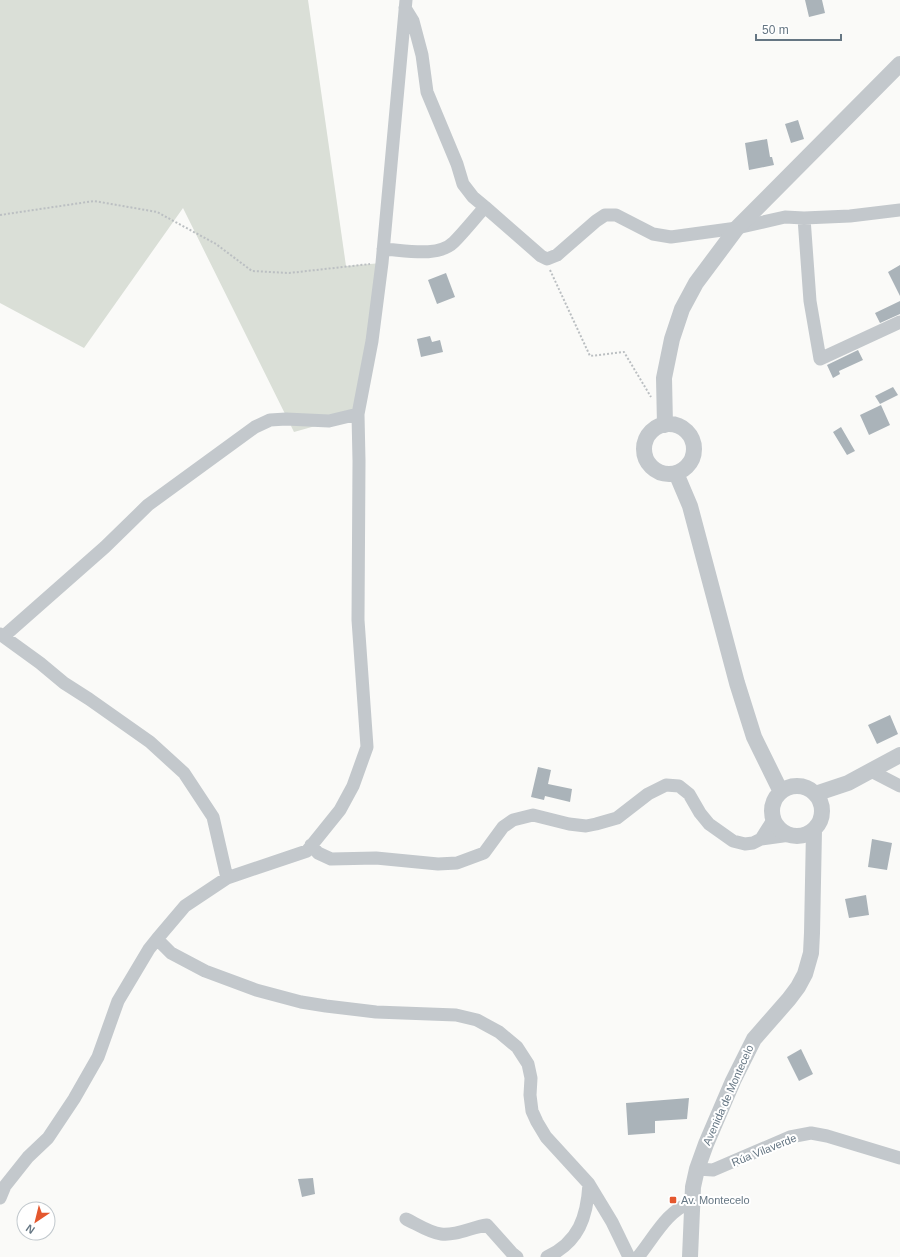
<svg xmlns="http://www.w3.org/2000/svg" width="900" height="1257" font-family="Helvetica,sans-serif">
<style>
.green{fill:#dadfd7}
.building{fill:#aab3b9}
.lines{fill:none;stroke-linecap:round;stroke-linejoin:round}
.path{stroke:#bbbfc2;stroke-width:2;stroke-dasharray:2 2;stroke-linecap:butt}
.minor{stroke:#c3c8cc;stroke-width:13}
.tertiary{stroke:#c3c8cc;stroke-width:16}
.poi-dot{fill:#e4572e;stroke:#fff;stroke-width:1.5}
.labels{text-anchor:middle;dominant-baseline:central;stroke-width:4;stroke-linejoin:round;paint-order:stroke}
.street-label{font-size:11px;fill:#657683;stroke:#fff}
.poi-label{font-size:11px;fill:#657683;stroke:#fff;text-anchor:start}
</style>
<rect width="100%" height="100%" fill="#fafaf8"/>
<path class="green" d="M0,0H308L346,266L382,263L358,414L294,432L183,208L84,348L0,303Z"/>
<path class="building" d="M805,0H822L825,13L809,17Z
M798,120L804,139L791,143L785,124Z
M767,139L770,157H772L774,165L749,170L745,143Z
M900,265V296L888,272Z
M446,273L455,297L437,304L428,280Z
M900,301V314L880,323L875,313Z
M430,336L432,342L440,340L443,352L421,357L417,339Z
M858,350L863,360L839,371L840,374L833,378L827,365Z
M893,387L898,395L880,404L875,396Z
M881,405L890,425L869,435L860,415Z
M841,427L855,451L847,455L833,432Z
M890,715L898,734L877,744L868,725Z
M538,767L551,770L548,784L572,789L570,802L545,796L544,800L531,797Z
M872,839L892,843L887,870L868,867Z
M866,895L869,915L849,918L845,899Z
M801,1049L813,1074L799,1081L787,1057Z
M689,1098L687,1119L655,1121V1133L628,1135L626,1103Z
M313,1178L315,1194L302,1197L298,1179Z"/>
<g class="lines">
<path class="path" d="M0,215L94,201L157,212L216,244L252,271L289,273L370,264
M550,270L590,356L624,352L651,397"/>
<path class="minor" d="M405,8L413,21L422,55L427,92L457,164L463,184L473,197L485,207
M804,218L810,301L820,359L900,322
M383,249C404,250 438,258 454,242C465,231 475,218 485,207L541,256L547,259L557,255L596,221L605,215H616L653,234L671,237L737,228L785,217L804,218L850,216L900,210
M0,634L40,663L64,683L89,699L150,742L184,773L213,817L227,878
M4,636L105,547L148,505L255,427L270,420L286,419L329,421L358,414
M871,771L900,786
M761,839L773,820
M311,845L318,853L331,859L376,858L438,864L457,863L484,853L503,827L513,820L533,815L569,824L586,826L596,824L617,818L648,794L666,785L679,786L689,794L700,813L709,824L733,841L745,844L753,843L761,839L790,835
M157,939L171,953L205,971L256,990L301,1002L326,1006L376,1012L456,1015L477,1020L499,1032L517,1047L528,1064L531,1078L530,1095L532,1111L537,1122L546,1137L589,1184L612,1222L629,1257
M697,1169L713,1170L790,1137L811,1133L827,1136L900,1158
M0,1198L5,1186L28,1157L48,1138L74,1099L98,1057L118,1001L149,949L157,939L185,906L227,878L307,851L340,810L353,786L367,747L358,620L359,461L358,414L372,341L382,263L406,0
M406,1219C415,1223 430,1233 441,1234C456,1236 472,1227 487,1225L512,1253L517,1257
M547,1257C579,1242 587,1217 589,1184
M638,1257C653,1239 668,1209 691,1203"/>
<path class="tertiary" d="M644 449a25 25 0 1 1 50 0a25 25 0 1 1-50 0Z
M665,425L664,378L672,339L682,309L696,283L737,228L900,64
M676,473L690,506L737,683L754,737L781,792
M772 811a25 25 0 1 1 50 0a25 25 0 1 1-50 0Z
M815,794L848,783L900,755
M690,1257L693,1187L697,1169L706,1144L733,1081L754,1039L789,999L798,987L805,974L811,953L812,933L814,830"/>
</g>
<rect class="poi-dot" x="669" y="1196" width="8" height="8" rx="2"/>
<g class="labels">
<g class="street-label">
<text transform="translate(728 1095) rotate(-66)">Avenida de Montecelo</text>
<text transform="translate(764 1150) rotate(-22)">Rúa Vilaverde</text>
</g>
<g class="poi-label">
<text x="681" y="1200">Av. Montecelo</text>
</g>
</g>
<g transform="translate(36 1221) rotate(215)"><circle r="19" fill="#ffffff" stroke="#c1c8cd"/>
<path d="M0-3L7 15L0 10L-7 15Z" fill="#e4572e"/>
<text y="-6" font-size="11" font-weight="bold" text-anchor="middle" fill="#657683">N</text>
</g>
<path d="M756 34v6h85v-6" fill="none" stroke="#657683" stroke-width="2"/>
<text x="762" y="34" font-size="12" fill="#657683" stroke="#ffffff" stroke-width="3" paint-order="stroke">50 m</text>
</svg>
